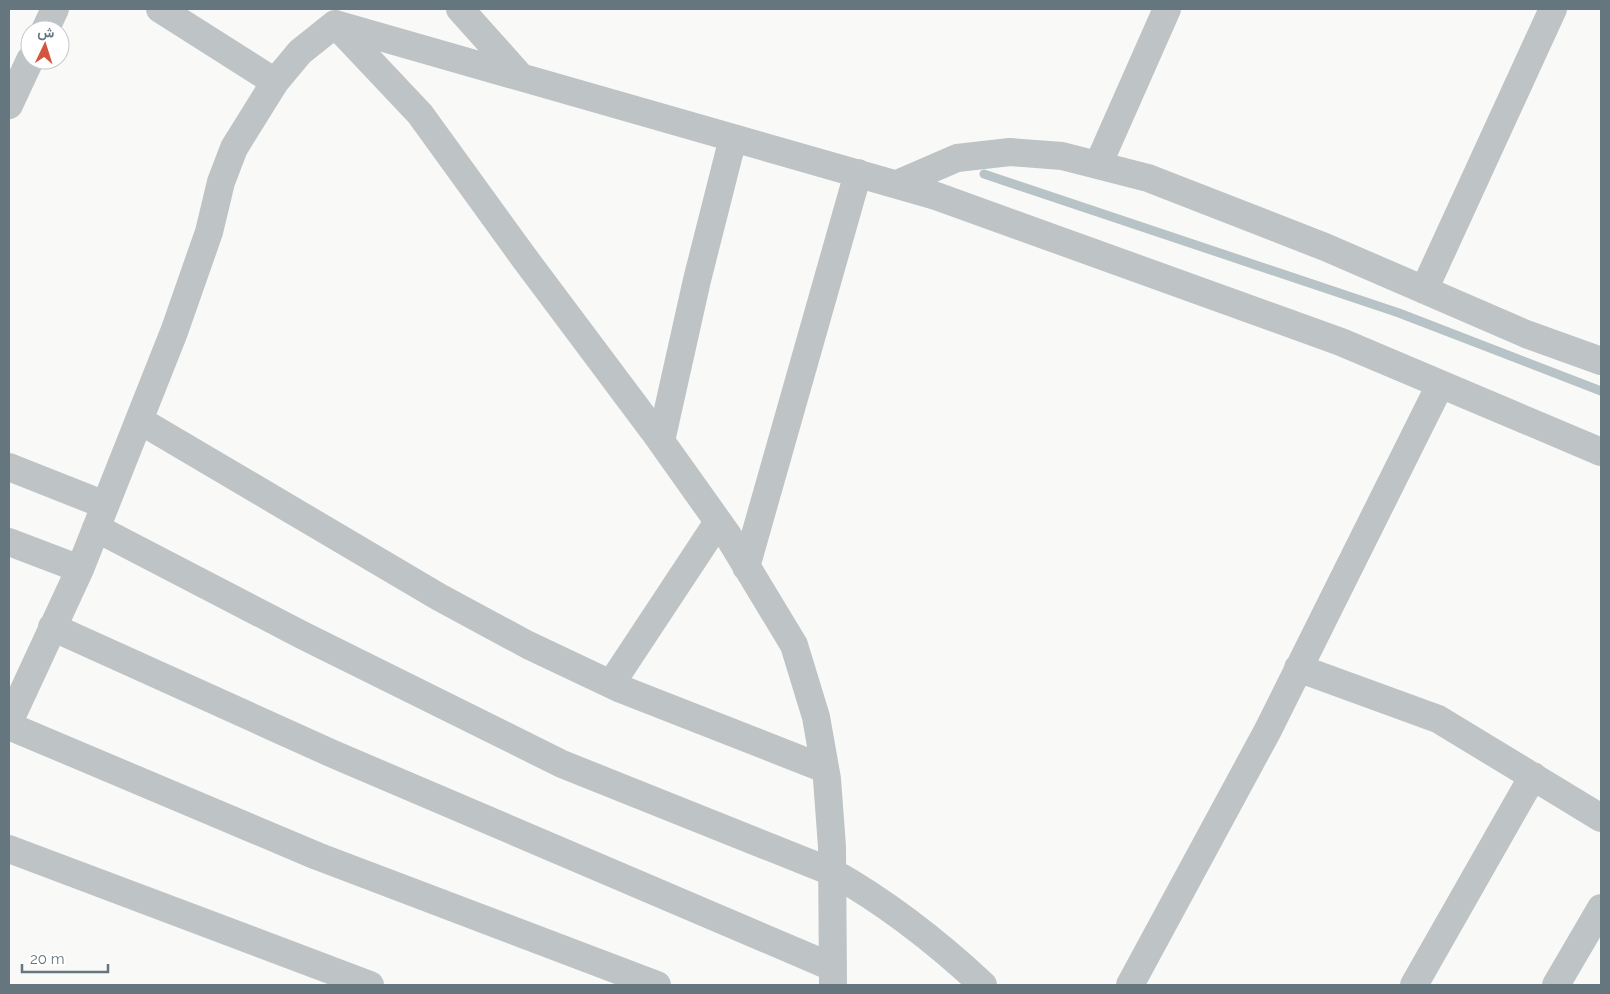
<svg xmlns="http://www.w3.org/2000/svg" width="1610" height="994" font-family="Raleway,Vazirmatn,sans-serif">
<style>
.lines{fill:none;stroke-linecap:round;stroke-linejoin:round}
.stream{stroke:#b7c3c6;stroke-width:9}
.minor{stroke:#bec3c6;stroke-width:28}
</style>
<rect width="100%" height="100%" fill="#f9f9f7"/>
<g class="lines">
<path class="stream" d="M984,174L1399,313L1601,391"/>
<path class="minor" d="M160,9L275,82
M460,9L520,76
M335,24L936,196L1341,342L1601,452
M335,24L420,114L525,259L653,430L727,534L794,645L816,717L827,779L832,847L833,985
M45,30L55,9
M9,105L30,60
M1098,165L1167,9
M897,184L957,158L1010,152L1062,156L1148,178L1325,247L1526,334L1601,361
M1424,290L1553,9
M139,420L439,597L528,645L621,689L825,769
M661,441L697,280L733,138
M9,467L105,505
M96,528L302,635L562,764L832,872C887,903 937,942 983,985
M9,542L80,569
M746,567L858,173
M52,627L333,754L832,967
M1298,668L1438,719L1601,818
M611,684L718,522
M9,722L80,569L174,332L209,232L221,182L234,148L275,82L300,52L335,24
M9,726L317,856L657,985
M9,849L370,985
M1130,985L1268,730L1440,385
M1414,985L1533,776
M1556,985L1601,908"/>
</g>
<rect width="1610" height="994" fill="none" stroke="#66767f" stroke-width="20"/>
<g transform="translate(45 45) rotate(4)"><circle r="24" fill="#ffffff" stroke="#c2c8cc"/>
<path d="M0-4L9 19L0 12L-9 19Z" fill="#d2553e"/>
<text y="-8" font-size="14" font-weight="bold" text-anchor="middle" fill="#66767f">ش</text>
</g>
<path d="M22 964v8h86v-8" fill="none" stroke="#66767f" stroke-width="2.5"/>
<text x="30" y="964" font-size="15" fill="#66767f" stroke="#ffffff" stroke-width="4" paint-order="stroke">20 m</text>
</svg>
